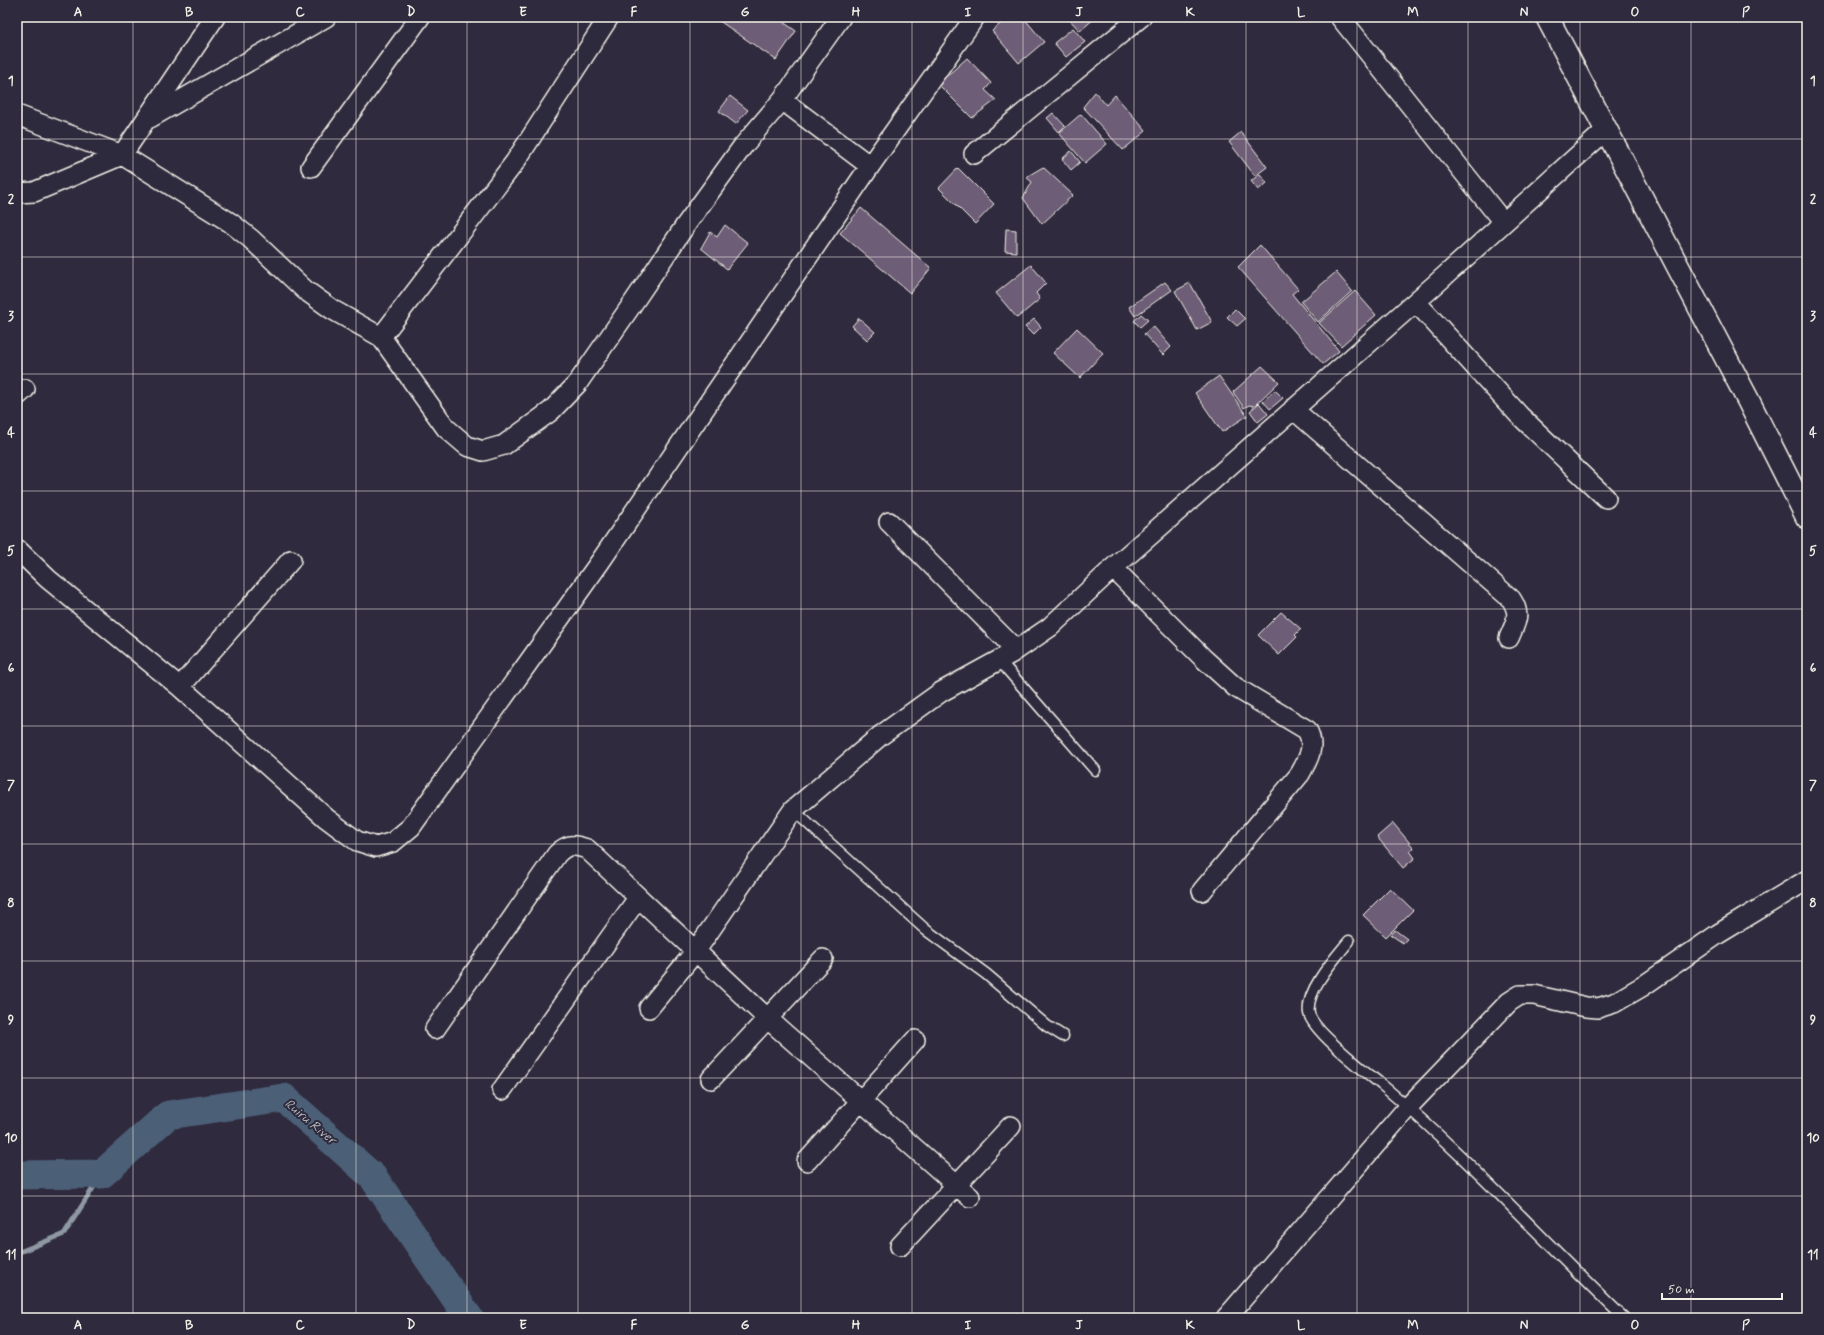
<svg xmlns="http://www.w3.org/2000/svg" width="1824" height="1335" font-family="Mynerve,sans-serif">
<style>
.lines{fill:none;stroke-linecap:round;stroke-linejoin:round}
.stream{stroke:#8f99a4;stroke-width:5}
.river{stroke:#4c5f77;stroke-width:29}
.building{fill:#6d5d77;stroke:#f4f1e8}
.service-casing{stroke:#f4f1e8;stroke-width:13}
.minor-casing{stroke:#f4f1e8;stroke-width:22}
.tertiary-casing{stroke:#f4f1e8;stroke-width:25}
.service{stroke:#2f2a3d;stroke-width:10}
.minor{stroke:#2f2a3d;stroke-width:19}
.tertiary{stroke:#2f2a3d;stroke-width:22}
.grid{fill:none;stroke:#f4f1e8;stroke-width:1;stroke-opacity:0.55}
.labels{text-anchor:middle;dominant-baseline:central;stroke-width:4;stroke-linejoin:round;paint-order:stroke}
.water-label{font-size:13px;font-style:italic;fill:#b1b7bb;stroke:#2f2a3d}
.neatline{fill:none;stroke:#f4f1e8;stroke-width:1.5}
.grid-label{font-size:13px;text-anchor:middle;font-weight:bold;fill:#f4f1e8}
</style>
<rect width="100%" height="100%" fill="#2f2a3d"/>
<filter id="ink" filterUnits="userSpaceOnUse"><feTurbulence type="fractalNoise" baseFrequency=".025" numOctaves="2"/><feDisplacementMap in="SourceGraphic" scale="8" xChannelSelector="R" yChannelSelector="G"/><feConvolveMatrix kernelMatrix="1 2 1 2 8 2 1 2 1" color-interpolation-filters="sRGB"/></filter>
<g filter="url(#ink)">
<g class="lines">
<path class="stream" d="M17,1253L64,1234L102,1174"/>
<path class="river" d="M17,1175L102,1174L168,1115L284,1098L373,1177L469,1318"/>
</g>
<path class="building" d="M720,17H776L796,31L776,60L718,20Z
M1008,17H1023L1044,42L1019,63L992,31Z
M1067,17H1096L1080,31Z
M1073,28L1085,42L1066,57L1054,43Z
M967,58L991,83L985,90L996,100L972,118L938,84Z
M1095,92L1106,105L1115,95L1146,131L1123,150L1083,107Z
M730,96L748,110L736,124L719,111Z
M1053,113L1065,126L1059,132L1047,118Z
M1081,114L1107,144L1085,163L1059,133Z
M1241,132L1267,167L1255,176L1229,142Z
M1071,151L1080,162L1071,170L1062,159Z
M1043,167L1073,195L1042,224L1023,198L1032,182L1026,177Z
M958,168L994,204L975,224L939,188Z
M1260,174L1267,183L1258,190L1251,181Z
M861,208L931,268L910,293L840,233Z
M725,225L748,243L727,269L701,248L710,232L717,237Z
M1006,229L1016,230V252L1005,251Z
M1260,245L1298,289L1292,294L1339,351L1323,364L1238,267Z
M1031,265L1046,283L1036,293L1040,299L1017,318L996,293Z
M1336,272L1352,291L1318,322L1301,302Z
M1165,282L1172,290L1135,316L1129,307Z
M1190,283L1212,322L1197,330L1175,291Z
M1355,291L1376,315L1341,346L1319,323Z
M1235,309L1245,319L1237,326L1227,317Z
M1141,314L1148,320L1140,327L1134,321Z
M859,318L875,332L867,340L852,326Z
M1034,319L1041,327L1033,335L1025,327Z
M1153,326L1171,347L1163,355L1144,334Z
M1077,328L1103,353L1080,378L1053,353Z
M1262,366L1279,382L1254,406L1249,405L1244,408L1233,392Z
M1219,376L1247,416L1222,432L1195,393Z
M1275,390L1283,398L1270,409L1263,401Z
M1259,403L1268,414L1258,422L1250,411Z
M1281,612L1301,629L1295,635L1297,637L1279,655L1258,635Z
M1393,823L1414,848L1410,851L1415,858L1403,868L1377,837Z
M1390,888L1413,910L1386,937L1363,915Z
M1395,930L1407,939L1403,943L1391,935Z"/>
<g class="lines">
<defs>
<path id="service" d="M999,660L1095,770
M793,810L926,930L986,974L1047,1026L1063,1036
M1349,941C1336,957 1305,991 1309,1013C1312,1031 1366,1072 1382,1085C1468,1157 1543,1241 1624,1318"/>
<path id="minor" d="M1340,17L1503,222
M782,100L841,17
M17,115L122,155L231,223L251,239L305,290L333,310L381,337L446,428L467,446L483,451L504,445L551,411L577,384L631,306L685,226L743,146L782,100L870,166
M150,118L326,17
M974,154L1141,17
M311,167L420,17
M17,193L34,192L122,155L215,17
M1416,302L1519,415L1606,498
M381,337L515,162L609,17
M17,396L25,389
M1293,409L1511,599C1522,615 1515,623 1509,638
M889,522L1016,650
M17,549L48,579L180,687L326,818L342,830L357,841L376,847L393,842L411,827L600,562L870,166L975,17
M1113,568L1204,659L1235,687L1307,730C1316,746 1308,760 1300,774L1202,891
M180,687L291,560
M649,1008L695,952L793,810L880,736L941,692L1012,653L1050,627L1113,568L1437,283L1606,130
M435,1029L557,854C567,844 573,844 587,849L768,1019L970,1197
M711,1079L823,959
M502,1090L638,898
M807,1161L915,1040
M900,1246L1011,1126
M1226,1318L1408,1107L1509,1002L1520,995H1534L1586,1007L1598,1008L1614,1003L1643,986L1718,934L1807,880"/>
<path id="tertiary" d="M1547,17L1748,400L1807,517"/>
</defs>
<use href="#service" class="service-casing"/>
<use href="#minor" class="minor-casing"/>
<use href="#tertiary" class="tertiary-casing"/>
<use href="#service" class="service"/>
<use href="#minor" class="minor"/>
<use href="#tertiary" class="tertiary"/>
</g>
</g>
<path class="grid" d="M133,17V1318M244,17V1318M356,17V1318M467,17V1318M578,17V1318M690,17V1318M801,17V1318M912,17V1318M1023,17V1318M1134,17V1318M1246,17V1318M1357,17V1318M1468,17V1318M1580,17V1318M1691,17V1318M17,139H1807M17,257H1807M17,374H1807M17,491H1807M17,609H1807M17,726H1807M17,844H1807M17,961H1807M17,1078H1807M17,1196H1807"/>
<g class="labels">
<g class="water-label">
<text transform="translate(310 1122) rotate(40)">Ruiru River</text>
</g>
</g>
<rect width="1824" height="1335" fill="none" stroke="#2f2a3d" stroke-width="44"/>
<path d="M1662 1293v6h120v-6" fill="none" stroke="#f4f1e8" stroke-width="2"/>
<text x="1668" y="1293" font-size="12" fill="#f4f1e8" stroke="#2f2a3d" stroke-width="3" paint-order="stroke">50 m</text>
<rect x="22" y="22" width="1780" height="1291" class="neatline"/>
<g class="grid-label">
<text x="78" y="16">A</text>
<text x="189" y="16">B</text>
<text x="300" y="16">C</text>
<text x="411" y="16">D</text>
<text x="523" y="16">E</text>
<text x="634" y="16">F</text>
<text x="745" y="16">G</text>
<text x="856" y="16">H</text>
<text x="968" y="16">I</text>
<text x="1079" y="16">J</text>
<text x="1190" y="16">K</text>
<text x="1301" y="16">L</text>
<text x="1413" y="16">M</text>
<text x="1524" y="16">N</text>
<text x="1635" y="16">O</text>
<text x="1746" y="16">P</text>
<text x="11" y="85">1</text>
<text x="1813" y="85">1</text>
<text x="11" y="203">2</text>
<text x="1813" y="203">2</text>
<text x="11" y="320">3</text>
<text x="1813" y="320">3</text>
<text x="11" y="437">4</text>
<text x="1813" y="437">4</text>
<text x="11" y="555">5</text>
<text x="1813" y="555">5</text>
<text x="11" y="672">6</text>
<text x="1813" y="672">6</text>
<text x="11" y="789">7</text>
<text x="1813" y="789">7</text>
<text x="11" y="907">8</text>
<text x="1813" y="907">8</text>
<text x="11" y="1024">9</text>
<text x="1813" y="1024">9</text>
<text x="11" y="1142">10</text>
<text x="1813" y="1142">10</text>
<text x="11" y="1259">11</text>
<text x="1813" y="1259">11</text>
<text x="78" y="1329">A</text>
<text x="189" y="1329">B</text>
<text x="300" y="1329">C</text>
<text x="411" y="1329">D</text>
<text x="523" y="1329">E</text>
<text x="634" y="1329">F</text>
<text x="745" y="1329">G</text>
<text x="856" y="1329">H</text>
<text x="968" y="1329">I</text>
<text x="1079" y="1329">J</text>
<text x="1190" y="1329">K</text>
<text x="1301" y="1329">L</text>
<text x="1413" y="1329">M</text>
<text x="1524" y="1329">N</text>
<text x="1635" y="1329">O</text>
<text x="1746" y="1329">P</text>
</g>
</svg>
